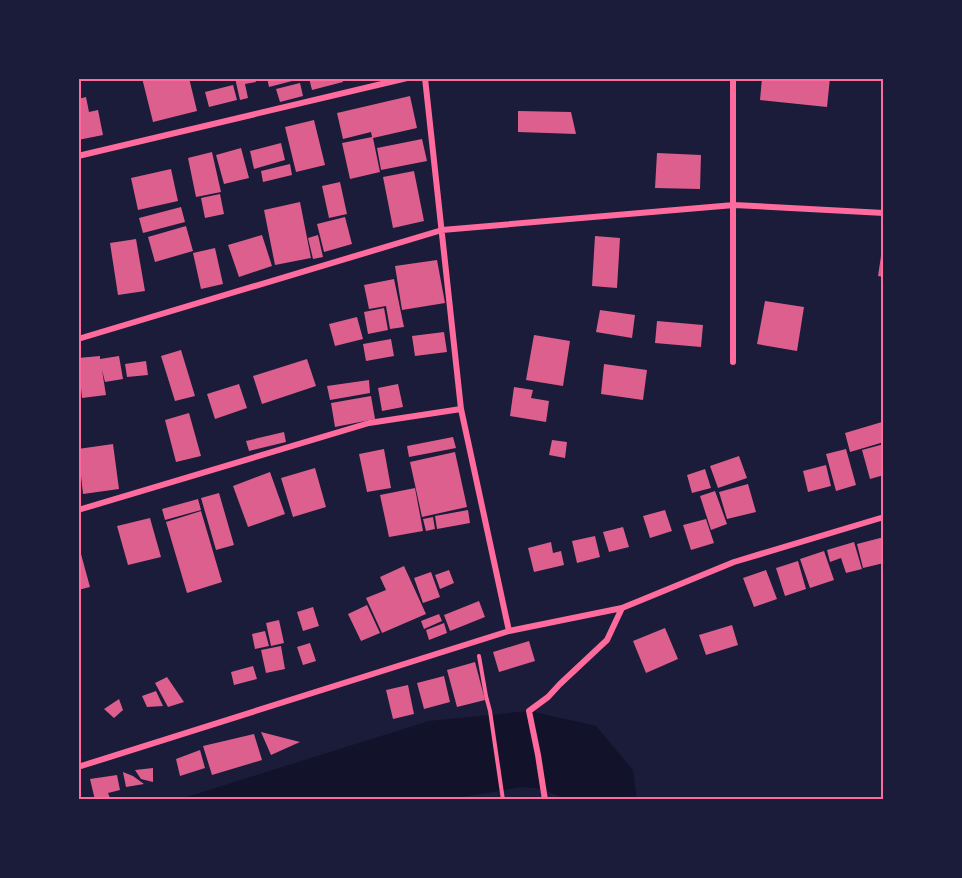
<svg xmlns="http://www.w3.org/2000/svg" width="962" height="878" font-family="'Source Serif 4',serif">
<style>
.water{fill:#12122b}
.building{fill:#dd5f8e}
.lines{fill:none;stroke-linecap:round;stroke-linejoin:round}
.path{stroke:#ff6b9d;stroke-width:4}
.minor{stroke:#ff6b9d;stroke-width:6}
.neatline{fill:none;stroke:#ff6b9d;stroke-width:2}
</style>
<rect width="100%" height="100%" fill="#1b1b3a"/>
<path class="water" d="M529,711L596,726L633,770L637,800H567L543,789L522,787L444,800H177L429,721Z"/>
<path class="building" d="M142,78H189L197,111L153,122Z
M235,78H255L256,82L245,84L248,98L240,100Z
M267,78H295L296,80L269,87Z
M309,78H342L343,82L312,90Z
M762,78H830L827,107L760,100Z
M300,83L303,96L280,102L276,89Z
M233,85L237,100L209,107L205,92Z
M410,96L417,128L373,138L380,172L350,179L342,143L372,137L371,132L343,139L337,113Z
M86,97L89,112L98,110L103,135L78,140V99Z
M518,111L571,112L576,134L518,132Z
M314,120L325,165L296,172L285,127Z
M422,139L427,161L381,170L377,148Z
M281,143L285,160L254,169L250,151Z
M241,148L249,178L224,184L216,155Z
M212,152L221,192L196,197L188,158Z
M657,153L701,155L700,189L655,188Z
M290,164L292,175L263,182L261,171Z
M171,169L178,201L138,210L131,178Z
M414,171L424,221L393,228L383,177Z
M340,182L347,214L329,218L322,186Z
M220,194L224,214L205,218L201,198Z
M300,202L311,258L275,265L264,210Z
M181,207L185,222L143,233L139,218Z
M345,217L352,244L324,252L317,224Z
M186,226L193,251L155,262L148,237Z
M262,235L272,266L239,277L228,245Z
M318,235L323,257L313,259L308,238Z
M595,236L620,238L617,288L592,286Z
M136,239L145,291L118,295L110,243Z
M215,248L223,284L201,289L193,253Z
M881,256L884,257V277L878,276Z
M437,260L445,303L402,310L395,266Z
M394,279L404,327L390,329L386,306L369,309L364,285Z
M765,301L804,307L797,351L757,344Z
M384,308L388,330L368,334L364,312Z
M600,310L635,315L632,338L596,332Z
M357,317L363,339L335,346L329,324Z
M657,321L703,325L701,347L655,343Z
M444,332L447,352L415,356L412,336Z
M534,335L570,341L563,386L526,380Z
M391,339L394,356L366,361L363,344Z
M181,350L195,396L175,401L161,356Z
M100,356V359L119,356L123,379L105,382L102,370L106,395L82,398L78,358Z
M307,359L316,386L262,404L253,376Z
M146,361L148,375L127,377L125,364Z
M604,364L647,370L643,400L601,394Z
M369,380L370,393L330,400L327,386Z
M239,384L247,408L215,419L207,394Z
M398,384L403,407L382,411L378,388Z
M514,387L533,390L531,398L549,401L546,422L510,416Z
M371,396L375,419L335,427L331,403Z
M189,413L201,456L176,462L165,420Z
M882,422L884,427V442L850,452L845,433Z
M284,432L286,442L249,451L246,441Z
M453,437L456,448L409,457L407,446Z
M552,440L567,442L565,458L549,455Z
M113,444L119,489L83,494L78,449Z
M884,444V475L870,479L862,450Z
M384,449L391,488L367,492L359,454Z
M846,449L856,485L836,491L826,454Z
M455,452L467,507L422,517L410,462Z
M739,456L747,478L718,488L710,466Z
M826,465L831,486L808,492L803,471Z
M315,468L326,507L293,517L281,478Z
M705,469L711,488L692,493L687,475Z
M270,472L285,514L248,527L233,486Z
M748,484L756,512L727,519L719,492Z
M415,488L423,531L389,537L380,495Z
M715,491L727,524L711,530L700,496Z
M219,493L234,545L216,550L201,498Z
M198,499L201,510L165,520L162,509Z
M468,510L470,523L437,529L435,516Z
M665,510L672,531L650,538L643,516Z
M201,511L222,582L187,593L166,522Z
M433,517L435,529L426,531L423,519Z
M150,518L161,557L128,565L117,526Z
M706,519L714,543L691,550L683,525Z
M623,527L629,547L609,552L603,532Z
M595,536L600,557L577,563L572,541Z
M884,537V563L863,568L857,544Z
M551,542L553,553L561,551L564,565L534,572L528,548Z
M854,542L862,569L846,573L841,558L830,562L827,550Z
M78,543L90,587L78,590Z
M824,551L834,580L810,588L800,559Z
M798,561L806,589L785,596L776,568Z
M404,566L426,614L382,633L366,598L386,590L380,577Z
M449,570L454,583L440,589L435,575Z
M766,570L777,599L754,607L743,578Z
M431,572L440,597L423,603L414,578Z
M479,601L485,617L450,631L444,615Z
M367,605L380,633L361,641L348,614Z
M313,607L319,626L303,631L297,612Z
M439,614L442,621L424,629L421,621Z
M279,620L284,643L271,646L266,623Z
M444,623L447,633L429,640L426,630Z
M732,625L738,645L706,655L699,635Z
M665,628L678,659L646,673L633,641Z
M265,631L269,646L255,649L252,634Z
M529,641L535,661L499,672L493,652Z
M310,643L316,661L303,665L297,647Z
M281,646L285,669L266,673L261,650Z
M475,662L485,700L457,707L447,670Z
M253,666L257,679L234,685L231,672Z
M444,676L450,702L424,709L417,683Z
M167,677L184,702L168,707L155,683Z
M408,685L414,714L393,719L386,690Z
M156,691L163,706L147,707L142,696Z
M119,699L123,710L114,718L104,709Z
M261,732L300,742L271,755Z
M254,734L262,760L212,775L203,746Z
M200,750L205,768L180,776L176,759Z
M153,768V782L141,779L135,770Z
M123,772L133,776L144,784L126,787Z
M117,775L120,790L108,793L110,798L95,800L90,779Z"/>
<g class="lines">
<path class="path" d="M479,656L486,696L490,711L503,800"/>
<path class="minor" d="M425,78L461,409L509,631
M78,156L407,78
M78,339L442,230L734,205L884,213
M733,362V78
M78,510L369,423L461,409
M78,767L509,631L622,608L734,562L884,517
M545,800L538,755L529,711L548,697L560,684L607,640L622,608"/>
</g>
<rect width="962" height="878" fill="none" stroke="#1b1b3a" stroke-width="159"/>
<rect x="80" y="80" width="802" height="718" class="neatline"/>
</svg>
